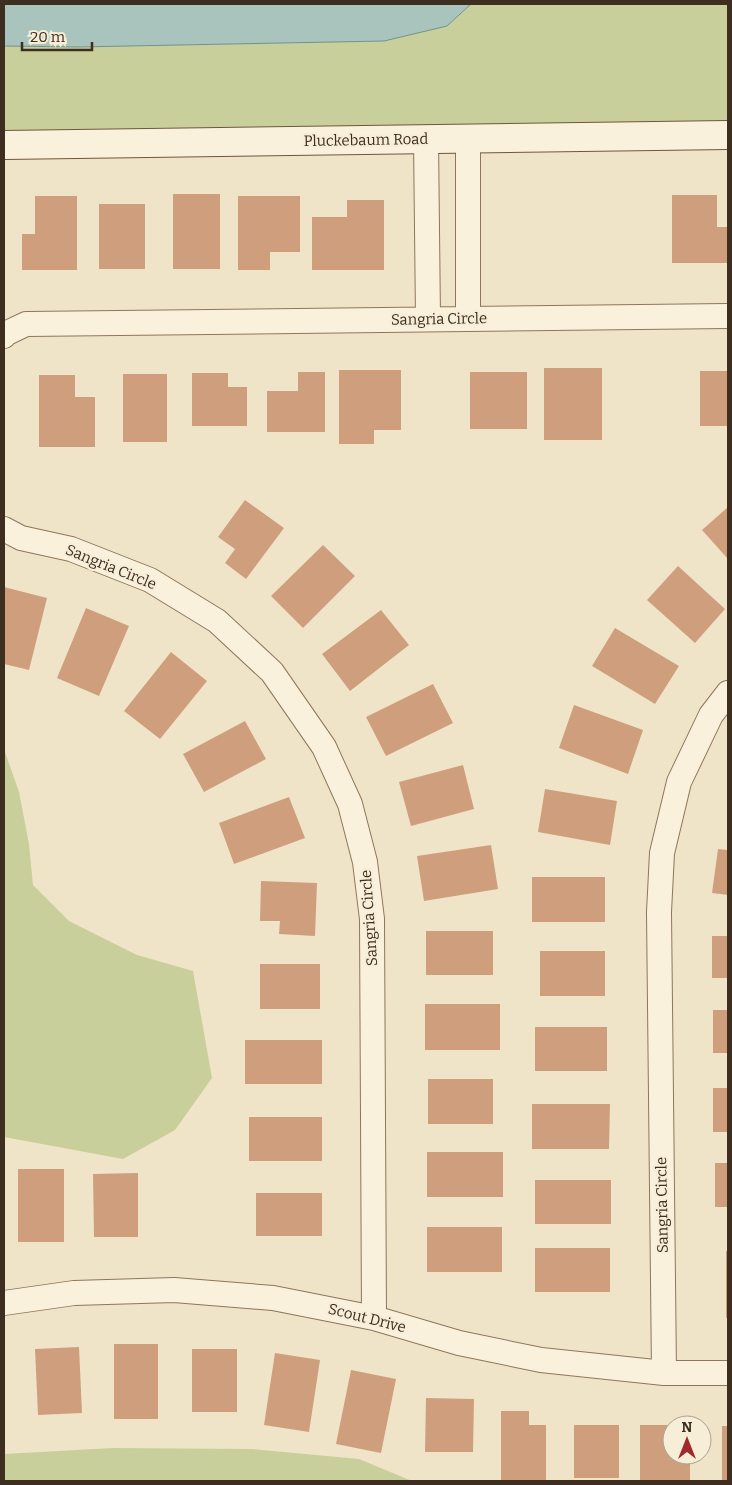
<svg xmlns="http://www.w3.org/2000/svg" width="732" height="1485" font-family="Bitter,serif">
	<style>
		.green { fill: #c9cf9b }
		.water { fill: #a9c4bc; stroke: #6f938a }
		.building { fill: #cf9f7d }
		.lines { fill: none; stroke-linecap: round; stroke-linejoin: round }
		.street-casing { stroke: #8d765c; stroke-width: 26 }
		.secondary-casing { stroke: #6f573f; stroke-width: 30 }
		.street { stroke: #faf1dc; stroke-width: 24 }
		.secondary { stroke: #faf1dc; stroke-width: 28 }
		.labels { text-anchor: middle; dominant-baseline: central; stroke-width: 4.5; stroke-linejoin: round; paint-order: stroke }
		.street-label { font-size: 15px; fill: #3d2e20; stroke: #f7eed8 }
	</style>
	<rect width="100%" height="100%" fill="#f0e4c8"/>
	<!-- green -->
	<path class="green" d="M471,4H728V122L4,131V46L77,47L384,41L447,26Z
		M4,749L19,792L29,844L33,885L69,921L137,955L193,971L212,1078L175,1130L123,1159L4,1137Z
		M113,1448L252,1449L359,1459L412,1481H4V1454Z"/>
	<!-- water -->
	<path class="water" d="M4,4H471L447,26L384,41L77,47L4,46Z"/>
	<!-- building -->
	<path class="building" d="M173,194H220V269H173Z
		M672,195H717V227H727V263H672Z
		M35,196H77V270H22V234H35Z
		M238,196H300V252H270V270H238Z
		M347,200H384V270H312V217H347Z
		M99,204H145V269H99Z
		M544,368H602V440H544Z
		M339,370H401V430H374V444H339Z
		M700,371H728V426H700Z
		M298,372H325V432H267V391H298Z
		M470,372H527V429H470Z
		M192,373H228V387H247V426H192Z
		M123,374H167V442H123Z
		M39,375H75V397H95V447H39Z
		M245,500L284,528L246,579L225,563L235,549L218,537Z
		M728,507V559L702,530Z
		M323,545L355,576L303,628L271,596Z
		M678,566L725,609L695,643L647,600Z
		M4,587L47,598L29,670L4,664Z
		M86,608L129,626L99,696L57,678Z
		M381,610L409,645L350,691L322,654Z
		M615,628L679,666L655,704L592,666Z
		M171,652L207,681L160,739L124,711Z
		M433,684L453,723L386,756L366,717Z
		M574,705L643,730L628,774L559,748Z
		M245,721L266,759L204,792L183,754Z
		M463,765L474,809L411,826L399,782Z
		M545,789L617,801L610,845L538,832Z
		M289,797L305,838L234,864L219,823Z
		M491,845L498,889L424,901L417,856Z
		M718,849L728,850V895L712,893Z
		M532,877H605V922H532Z
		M261,881L317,883L315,936L279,934L280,921H260Z
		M426,931H493V975H426Z
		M712,936H728V978H712Z
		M540,951H605V996H540Z
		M260,964H320V1009H260Z
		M425,1004H500V1050H425Z
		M713,1010H728V1053H713Z
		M535,1027H607V1071H535Z
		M245,1040H322V1084H245Z
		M428,1079H493V1124H428Z
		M713,1088H728V1132H713Z
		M532,1104H610L609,1149H532Z
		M249,1117H322V1161H249Z
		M427,1152H503V1197H427Z
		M715,1163H728V1207H715Z
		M18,1169H64V1242H18Z
		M138,1173V1237H94L93,1174Z
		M535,1180H611V1224H535Z
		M256,1193H322V1236H256Z
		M427,1227H502V1272H427Z
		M535,1248H610V1292H535Z
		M726,1251H728V1318H726Z
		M114,1344H158V1419H114Z
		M79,1347L82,1413L38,1415L35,1349Z
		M192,1349H237V1412H192Z
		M275,1353L320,1360L309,1432L264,1425Z
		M351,1370L396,1379L381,1453L336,1444Z
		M426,1398L474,1399L473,1452H425Z
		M501,1411H529V1425H546V1481H501Z
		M574,1425H619V1478H574Z
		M640,1425H672V1455H690V1481H640Z
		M722,1426H728V1481H722Z"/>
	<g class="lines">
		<!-- street casing -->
		<g class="street-casing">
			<path id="street" d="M468,138V319
				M426,139L428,319
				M4,336L5,334L26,324L728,316
				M4,529L21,538L71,549L150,580L217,621L272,672L324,747L350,804L365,862L372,919L374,1318
				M4,1303L74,1293L174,1290L273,1298L374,1318L459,1343L541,1360L664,1373H728
				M664,1373L659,912L662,853L679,782L711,715L728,693"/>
		</g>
		<!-- secondary casing -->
		<g class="secondary-casing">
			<path id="secondary" d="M4,145L728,135"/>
		</g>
		<!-- street -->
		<use href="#street" class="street"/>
		<!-- secondary -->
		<use href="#secondary" class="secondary"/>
	</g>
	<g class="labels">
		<!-- street labels -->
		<g class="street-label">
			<text transform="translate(366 140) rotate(-1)">Pluckebaum Road</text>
			<text transform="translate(439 319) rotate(-1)">Sangria Circle</text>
			<text transform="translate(111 567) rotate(22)">Sangria Circle</text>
			<text transform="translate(369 918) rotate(-94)">Sangria Circle</text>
			<text transform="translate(662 1205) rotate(-91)">Sangria Circle</text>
			<text transform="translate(367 1318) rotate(14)">Scout Drive</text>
		</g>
	</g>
	<!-- border -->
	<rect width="732" height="1485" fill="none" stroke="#3d2e20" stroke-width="10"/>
	<!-- north arrow -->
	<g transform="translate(687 1440)"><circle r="24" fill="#f7eed8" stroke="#ada18e"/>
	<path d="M0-4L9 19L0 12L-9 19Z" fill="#9e2a2b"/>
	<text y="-8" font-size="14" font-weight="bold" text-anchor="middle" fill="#3d2e20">N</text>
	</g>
	<!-- scale -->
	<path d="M22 42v8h70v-8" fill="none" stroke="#3d2e20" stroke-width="2.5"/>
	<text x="30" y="42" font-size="15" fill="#3d2e20" stroke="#f7eed8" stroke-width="4" paint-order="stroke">20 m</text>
</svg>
